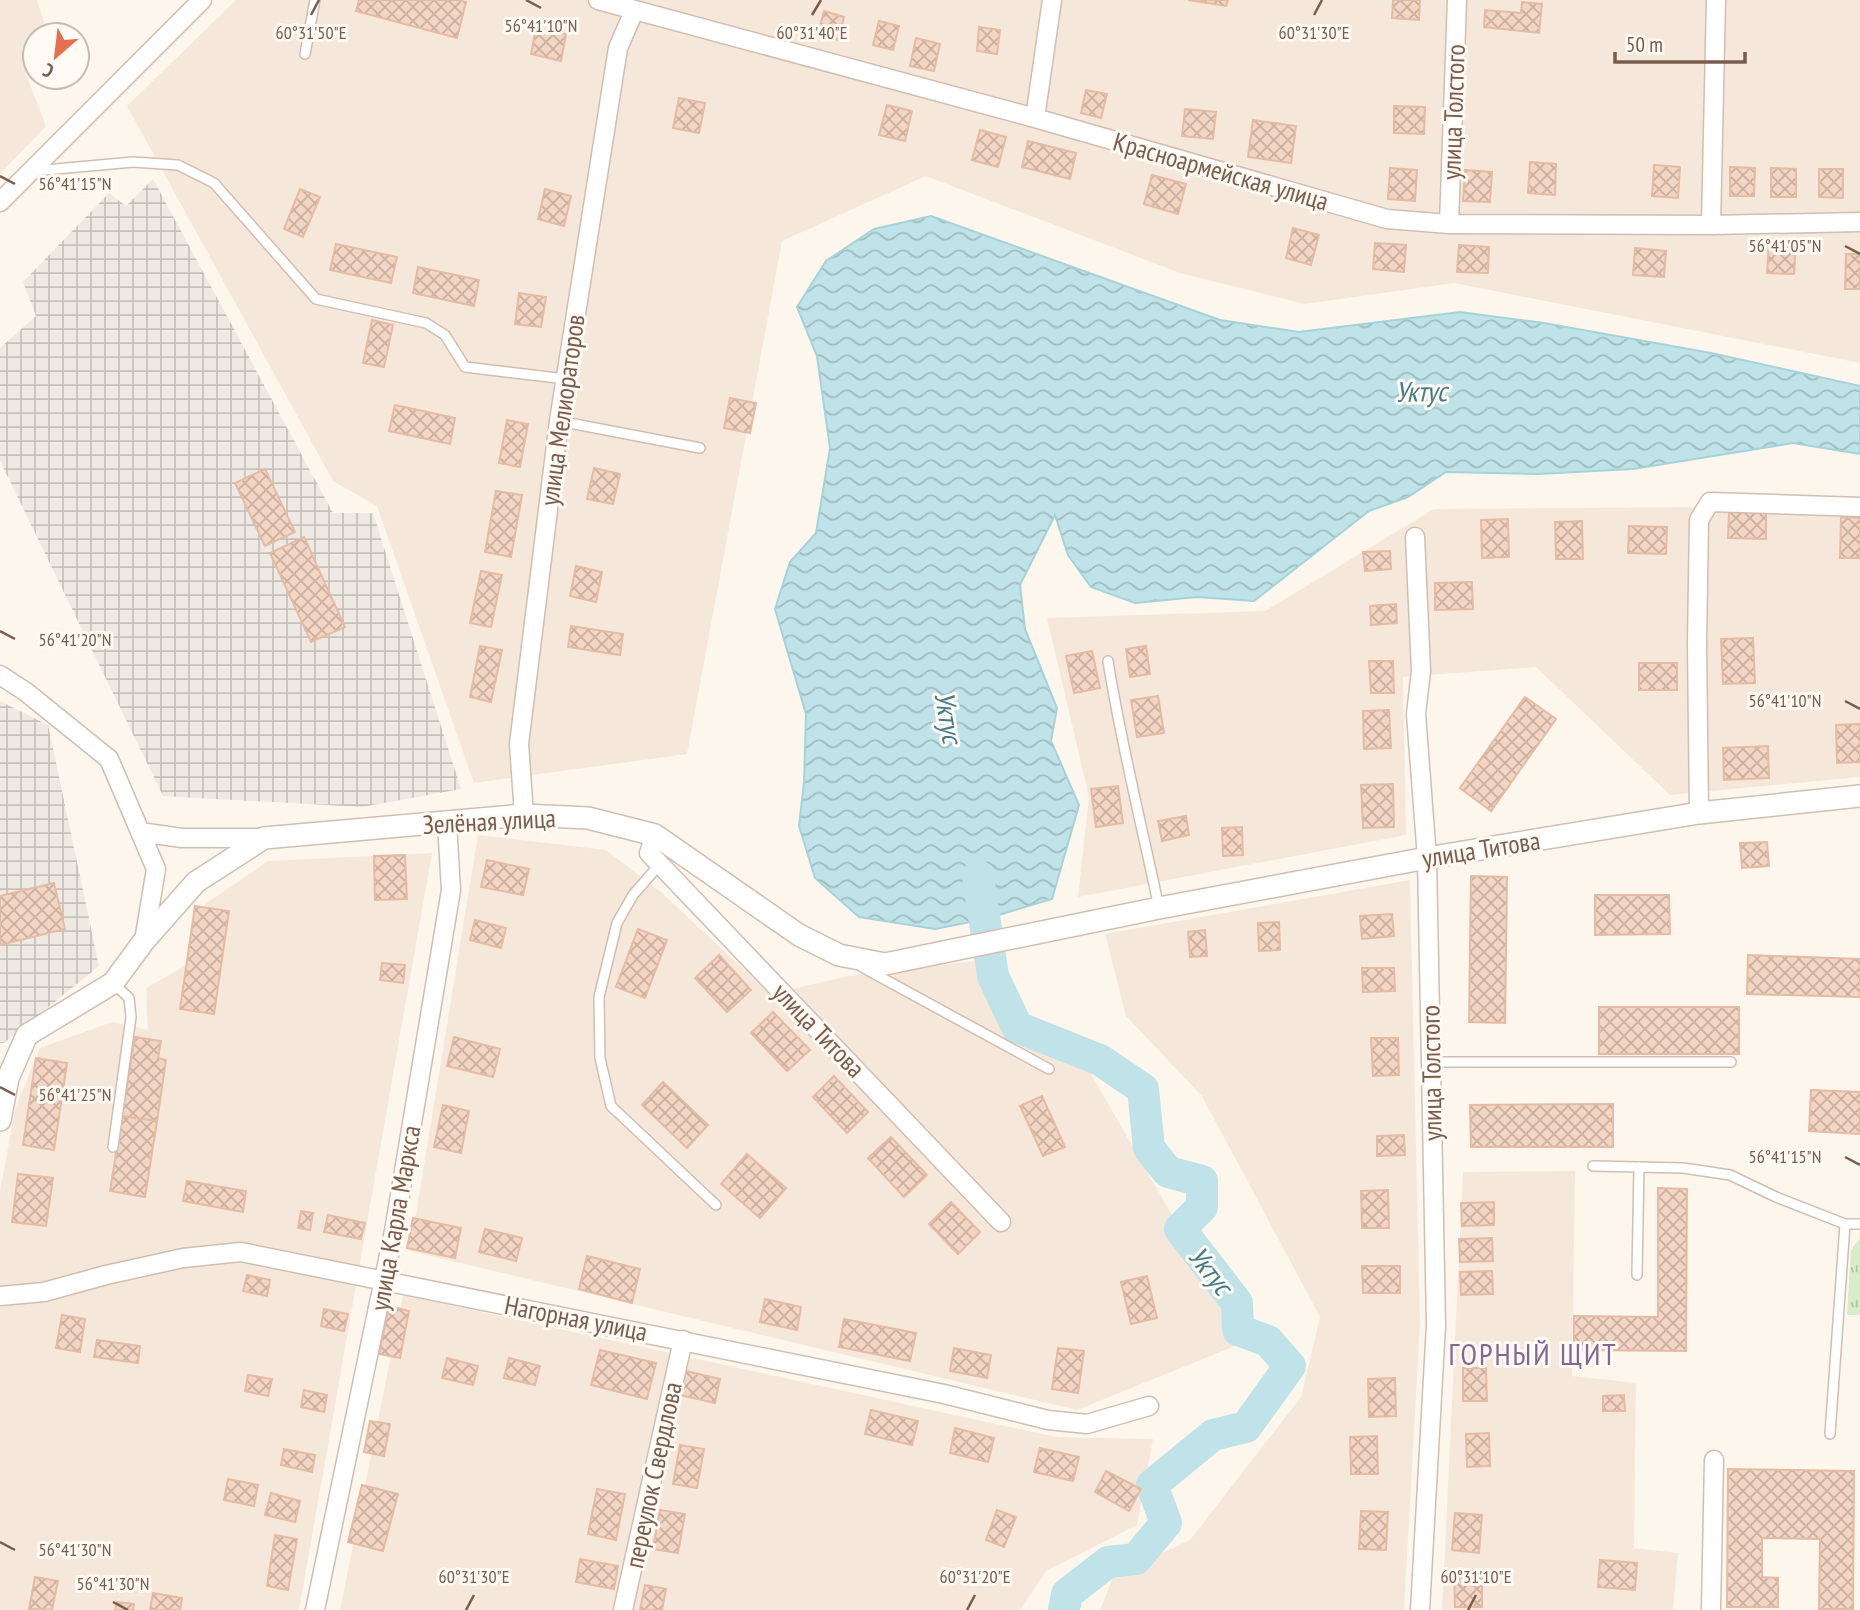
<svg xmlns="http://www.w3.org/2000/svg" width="1860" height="1610" font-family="'PT Sans Narrow',sans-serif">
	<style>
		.residential { fill: #f5e8da }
		.industrial { fill: url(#industrial-grid) }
		.grass { fill: url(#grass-tufts) }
		.water { fill: url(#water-waves); stroke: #a5d3da; stroke-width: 2 }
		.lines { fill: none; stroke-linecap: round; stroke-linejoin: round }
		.river { stroke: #bfe3e8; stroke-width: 32 }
		.building { fill: url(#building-cross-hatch); stroke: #e6bba3; stroke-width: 2 }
		.service-casing { stroke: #d1beb0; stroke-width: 12 }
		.minor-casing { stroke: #d1beb0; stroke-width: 21 }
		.tertiary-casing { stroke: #d1beb0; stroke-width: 24 }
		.service { stroke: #fff; stroke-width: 9 }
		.minor { stroke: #fff; stroke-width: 18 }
		.tertiary { stroke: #fff; stroke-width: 21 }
		.ticks { fill: none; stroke: #7a5c4d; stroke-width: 2.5 }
		.labels { text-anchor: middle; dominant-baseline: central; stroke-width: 6; stroke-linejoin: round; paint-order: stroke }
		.street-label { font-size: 26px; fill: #7a5c4d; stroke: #fffaf3 }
		.water-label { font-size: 28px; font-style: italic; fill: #437c86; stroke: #fffaf3 }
		.quarter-label { font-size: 30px; letter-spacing: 2px; fill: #846695; stroke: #fffaf3 }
		.ticks-label { font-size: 18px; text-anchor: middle; fill: #7a5c4d; stroke: #fffaf3; stroke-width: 6; stroke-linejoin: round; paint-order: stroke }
	</style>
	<defs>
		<pattern id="industrial-grid" width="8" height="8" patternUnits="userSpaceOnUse" patternTransform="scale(1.75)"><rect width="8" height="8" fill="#efe9e4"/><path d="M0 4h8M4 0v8" fill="none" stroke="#c7c0bb"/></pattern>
		<pattern id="grass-tufts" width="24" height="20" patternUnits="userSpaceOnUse" patternTransform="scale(1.75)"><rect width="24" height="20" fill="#d8ecc9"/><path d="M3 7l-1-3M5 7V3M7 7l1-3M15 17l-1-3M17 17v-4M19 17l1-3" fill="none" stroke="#b4c2a5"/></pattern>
		<pattern id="water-waves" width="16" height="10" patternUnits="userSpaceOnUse" patternTransform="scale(1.75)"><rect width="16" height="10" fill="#bfe3e8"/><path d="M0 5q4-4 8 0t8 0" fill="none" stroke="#a0bbbe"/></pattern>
		<pattern id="building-cross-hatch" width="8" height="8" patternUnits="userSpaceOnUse" patternTransform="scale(1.75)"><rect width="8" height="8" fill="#f3d5c3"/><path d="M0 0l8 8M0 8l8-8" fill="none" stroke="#cab0a1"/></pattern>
	</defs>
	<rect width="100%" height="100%" fill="#fdf6ec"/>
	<!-- residential -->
	<path class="residential" d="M0,0H37L48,35H35V67L25,72L46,126L0,174Z
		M236,0H1860V363L1454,283L1305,304L1180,273L926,176L782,241L687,754L474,783L377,506L333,481L127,106Z
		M1860,506V777L1670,795L1536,667L1403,677L1406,835L1078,897L1089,797L1047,618L1265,611L1434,509Z
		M478,835L606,850L662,893L770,994L849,976L985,960L1031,1032L1083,1060L1245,1342L1077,1410L410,1251Z
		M432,853L299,1610H0V1192L15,1109L40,1048L112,1022L148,1030L146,988L192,962L194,912L268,861Z
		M1410,880L1420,1324L1404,1610H1100L1114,1575L1190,1540L1301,1397L1320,1317L1202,1096L1126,1016L1105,934Z
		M1575,1171L1572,1376L1636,1383L1634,1548L1678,1553L1673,1610H1442L1463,1172Z
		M403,1295L1056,1437L1153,1439L1137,1525L1046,1571L1020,1610H340Z"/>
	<!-- industrial -->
	<path class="industrial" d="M153,179L333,513H373L461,789L362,807L163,796L0,461V348L36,316L23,282L109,193L126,206Z
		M0,701L48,725L99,966L4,1043H0Z"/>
	<!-- grass -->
	<path class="grass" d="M1860,1238V1315H1847L1851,1250Z"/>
	<!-- water -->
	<path class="water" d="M931,216L1220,320L1299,332L1460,312L1544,323L1711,353L1860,386V454L1793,443L1633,469L1538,474L1446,472L1408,497L1369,511L1254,601L1197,597L1135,603L1091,587L1068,555L1055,515L1020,585L1025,629L1057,708L1051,741L1079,805L1052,899L985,919L935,929L859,917L815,878L799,826L804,782L806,714L775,609L790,562L816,533L830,448L817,356L797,307L826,261L874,229Z"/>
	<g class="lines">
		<!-- river -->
		<path class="river" d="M978,876L993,976L1017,1027L1100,1060L1143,1089L1149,1148L1168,1172L1202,1181V1207L1180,1229L1237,1303L1238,1330L1268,1341L1290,1366L1246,1427L1213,1435L1152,1485L1166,1523L1136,1559L1108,1562L1067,1594L1064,1610"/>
	</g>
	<!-- building -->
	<path class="building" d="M359,0H458L466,2L457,38L356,11Z
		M1188,0H1228L1226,6Z
		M1393,0H1420L1419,20L1392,18Z
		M1522,2L1542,4L1539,33L1484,27L1485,10L1521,13Z
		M824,11L844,17L838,40L818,34Z
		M879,21L899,26L893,50L873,45Z
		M979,27L1000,30L997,54L977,51Z
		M536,28L566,34L561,61L531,54Z
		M916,38L940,44L934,71L910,66Z
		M1086,90L1107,94L1101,118L1081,113Z
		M679,98L705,103L699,133L673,128Z
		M887,105L912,111L905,141L879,135Z
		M1394,106L1425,107L1424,134L1394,133Z
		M1185,109L1216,112L1213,139L1182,136Z
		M1253,120L1296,126L1291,163L1248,157Z
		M980,130L1006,137L998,167L972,160Z
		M1028,141L1076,153L1070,179L1022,167Z
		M1530,162L1556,164L1555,195L1528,193Z
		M1654,165L1680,167L1678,198L1652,196Z
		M1730,167L1755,168L1754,196H1730Z
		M1390,168L1417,170L1415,201L1388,199Z
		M1771,168L1796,169V197H1771Z
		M1819,169H1843V198L1819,197Z
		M1465,170L1492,172L1490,202L1463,201Z
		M1152,175L1186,184L1178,214L1144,204Z
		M300,189L320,197L303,237L284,229Z
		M545,189L571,196L564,226L538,219Z
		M1293,228L1319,235L1311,265L1286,258Z
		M1769,242L1796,244L1794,274L1767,273Z
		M1375,243L1406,245L1404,272L1373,269Z
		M336,244L397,257L391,283L330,270Z
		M1459,245L1489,247L1488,273L1457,272Z
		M1635,248L1666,251L1664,277L1633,275Z
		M1846,254H1860V289H1845Z
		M418,267L479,280L474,306L413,293Z
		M519,293L546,297L541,327L515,324Z
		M372,320L393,325L384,367L363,363Z
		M730,398L756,403L750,433L724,428Z
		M395,405L455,418L450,444L389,431Z
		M507,420L528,424L520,467L499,463Z
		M594,468L620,474L613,504L587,499Z
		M265,469L295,532L265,546L235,483Z
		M496,491L522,495L511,557L485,552Z
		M1729,511L1766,512V539L1728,538Z
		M1841,517L1860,518V558H1840Z
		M1508,519L1509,557L1482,558L1481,520Z
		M1582,521L1583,559H1556L1555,522Z
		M1629,526L1667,527L1666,554L1628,553Z
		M304,537L345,627L311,642L270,553Z
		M1390,551L1391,569L1365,571L1363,552Z
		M576,566L602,572L596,602L570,596Z
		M481,571L502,575L491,627L470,623Z
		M1472,582L1473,609L1435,610V583Z
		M1396,604L1397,623L1371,625L1370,606Z
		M571,626L623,634L620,655L568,647Z
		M1753,638L1755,683L1723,684L1721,639Z
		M480,646L502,650L491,702L470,697Z
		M1146,646L1150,674L1130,677L1126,649Z
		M1092,651L1100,688L1074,693L1066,656Z
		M1369,661H1393L1394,693H1371Z
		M1639,663H1677V690H1639Z
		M1158,696L1164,733L1137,737L1131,700Z
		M1525,697L1556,719L1491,811L1460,788Z
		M1389,710L1391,748L1364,749L1363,711Z
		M1860,724V762L1837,763L1836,725Z
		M1768,746L1769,778L1724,780L1723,748Z
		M1393,784L1394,827L1363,828L1361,785Z
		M1118,786L1123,823L1096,827L1091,789Z
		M1186,816L1189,835L1162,841L1158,821Z
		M1242,827L1243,855L1223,856L1222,828Z
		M1767,842L1769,866L1742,868L1740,843Z
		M405,855L407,899L375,900L374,856Z
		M487,860L529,869L523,895L481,887Z
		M1471,876L1507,877L1505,1023L1469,1022Z
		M54,883L65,929L0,945V896Z
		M1595,895H1669L1670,934L1595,935Z
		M195,906L229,911L214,1014L180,1009Z
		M1392,914L1394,936L1362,939L1360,916Z
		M475,920L506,928L501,948L470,940Z
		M1279,922L1280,950L1259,951L1258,923Z
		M638,929L667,940L645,998L616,987Z
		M1205,930L1207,956L1190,957L1188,932Z
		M719,955L751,990L727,1012L695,978Z
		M1748,955L1860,959V997L1747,994Z
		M382,963L405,965L403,983L380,980Z
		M1362,968H1394L1395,991L1363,992Z
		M1599,1007H1739V1054H1599Z
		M773,1012L810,1050L787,1071L751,1033Z
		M135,1037L161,1041L158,1058L166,1060L157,1121L122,1116Z
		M454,1037L500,1049L493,1077L447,1066Z
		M1371,1038H1398L1399,1075L1373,1076Z
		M36,1058L67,1063L54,1150L23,1145Z
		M834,1076L868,1112L847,1133L813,1097Z
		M663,1082L708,1125L687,1148L642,1105Z
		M1811,1090L1860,1092V1134L1809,1131Z
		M1042,1096L1065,1147L1043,1156L1020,1106Z
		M1613,1104V1147H1471L1470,1105Z
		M443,1105L469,1111L461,1153L434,1147Z
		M122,1116L157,1121L145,1197L110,1191Z
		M1404,1135L1405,1155L1377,1156V1136Z
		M891,1137L927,1175L904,1197L868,1158Z
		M747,1154L786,1188L760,1218L721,1184Z
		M18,1174L53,1178L46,1226L12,1222Z
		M187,1181L246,1191L243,1212L183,1201Z
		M1658,1188L1687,1189L1686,1351L1574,1350V1316L1658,1317Z
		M1388,1190L1389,1228H1362L1361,1191Z
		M951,1202L980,1232L958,1254L929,1224Z
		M1494,1202V1225L1462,1226L1461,1203Z
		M301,1211L313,1213L310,1230L298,1228Z
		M328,1215L365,1223L361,1239L324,1232Z
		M413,1218L461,1228L455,1258L407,1248Z
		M485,1229L522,1238L516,1261L479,1252Z
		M1492,1238L1493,1261L1460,1262L1459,1239Z
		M587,1256L640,1269L632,1303L579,1289Z
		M1362,1266H1400V1293H1363Z
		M1492,1271L1493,1294L1461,1295L1460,1272Z
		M247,1275L270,1280L267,1296L243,1291Z
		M1147,1276L1157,1318L1131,1324L1121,1282Z
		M765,1299L801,1307L797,1330L760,1322Z
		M389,1306L409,1311L400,1358L379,1354Z
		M324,1309L348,1314L344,1331L321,1326Z
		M62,1315L85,1319L80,1352L56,1348Z
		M844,1319L916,1333L910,1361L839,1347Z
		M97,1340L140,1346L138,1363L94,1357Z
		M954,1348L991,1355L987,1378L950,1371Z
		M1058,1348L1084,1351L1078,1393L1052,1389Z
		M600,1350L656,1363L647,1399L591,1385Z
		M447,1358L478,1366L473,1385L442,1378Z
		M509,1358L540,1366L535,1385L504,1378Z
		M1463,1368H1486L1487,1401H1463Z
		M682,1370L720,1379L715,1403L676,1394Z
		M248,1375L272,1379L268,1396L245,1391Z
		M1395,1378L1396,1416L1369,1417L1368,1379Z
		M304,1390L327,1395L324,1412L301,1407Z
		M1624,1395L1625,1411H1603V1396Z
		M871,1410L918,1421L912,1445L865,1434Z
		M370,1421L390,1424L384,1456L364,1452Z
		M955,1428L994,1438L988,1462L950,1453Z
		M1489,1433L1490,1466L1467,1467L1466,1434Z
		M1377,1436L1378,1474H1351L1350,1437Z
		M680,1445L704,1449L697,1488L673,1484Z
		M1040,1448L1079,1457L1073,1481L1034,1472Z
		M284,1449L315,1455L312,1472L281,1465Z
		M1728,1469L1854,1471L1853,1609H1819L1820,1539L1762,1538V1577L1778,1578V1607H1727Z
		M1106,1471L1141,1489L1129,1511L1095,1492Z
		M228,1479L258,1485L254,1506L224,1500Z
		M362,1485L398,1494L383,1551L348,1542Z
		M597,1489L625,1494L616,1540L588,1534Z
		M271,1493L300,1501L295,1522L265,1515Z
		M660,1510L685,1514L678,1553L653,1549Z
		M997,1510L1016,1517L1004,1547L986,1540Z
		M1361,1511L1388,1512L1386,1550L1359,1549Z
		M1455,1513L1482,1515L1479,1553L1452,1550Z
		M275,1535L297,1539L288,1590L267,1586Z
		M580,1559L618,1566L614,1589L576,1582Z
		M1600,1560L1637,1563L1635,1590L1598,1587Z
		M1454,1570H1482V1607H1455Z
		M35,1577L58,1581L52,1610L29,1609Z
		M645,1585L666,1589L662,1610H640Z
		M153,1593L182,1598L180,1610H150Z
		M117,1602L134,1604L133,1610H115Z"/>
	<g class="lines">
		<!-- service casing -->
		<g class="service-casing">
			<path id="service" d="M305,54L315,0
				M34,171L133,162L178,165L214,183L316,299L426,323L445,335L465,367L566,379
				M559,421L700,448
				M1108,661C1121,744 1142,826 1159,908
				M660,864L633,895L617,923L599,997L600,1058L611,1106L716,1205
				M862,967L1049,1069
				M113,983L129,998L131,1017L113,1147
				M1431,1062H1731
				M1593,1166L1683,1168L1730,1175L1776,1197L1845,1224H1860
				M1637,1275L1639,1167
				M1830,1434L1845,1224"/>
		</g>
		<!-- minor casing -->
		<g class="minor-casing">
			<path id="minor" d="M598,0L1035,118L1387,219L1449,224L1711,225L1860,222
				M1035,118L1052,0
				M0,202L202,0
				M1449,224L1457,0
				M1711,225L1716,0
				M1415,537L1421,671L1416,714L1427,858L1436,1325L1420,1610
				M0,675L26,692L109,759L156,869L144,941
				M1699,813L1697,643L1699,520L1710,502L1860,507
				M524,815L519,744L559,421L618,48L634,11
				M140,832L182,838H264
				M655,835L649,853L1001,1222
				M0,1296L44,1292L106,1275L183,1258L241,1252L944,1394L1048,1420L1087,1424L1149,1406
				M315,1610L394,1231L451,890L447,823
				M623,1610L683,1340
				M1711,1610L1714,1460"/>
		</g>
		<!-- tertiary casing -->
		<g class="tertiary-casing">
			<path id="tertiary" d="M0,1120L8,1078L27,1035L113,983L144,941L196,882L264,838L524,815L588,818L655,835L799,935L839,955L885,964L1159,908L1427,858L1699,813L1860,796"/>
		</g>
		<!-- service -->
		<use href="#service" class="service"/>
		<!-- minor -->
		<use href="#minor" class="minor"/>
		<!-- tertiary -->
		<use href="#tertiary" class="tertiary"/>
	</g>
	<!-- ticks -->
	<path class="ticks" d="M526,0L541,8M311,15L319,0M812,15L821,0M1314,15L1322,0M0,176L15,184M1845,246L1860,254M0,631L15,639M1845,701L1860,709M0,1087L15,1095M1845,1157L1860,1165M0,1542L15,1550M113,1602L128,1610M466,1610L474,1595M967,1610L975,1595M1468,1610L1476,1595"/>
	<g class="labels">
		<!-- street labels -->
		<g class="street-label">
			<text transform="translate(1453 112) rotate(-88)">улица Толстого</text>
			<text transform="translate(1221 171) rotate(16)">Красноармейская улица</text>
			<text transform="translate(562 410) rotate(-82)">улица Мелиораторов</text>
			<text transform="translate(489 821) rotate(-3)">Зелёная улица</text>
			<text transform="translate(1481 849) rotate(-9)">улица Титова</text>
			<text transform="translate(819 1030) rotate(46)">улица Титова</text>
			<text transform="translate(1431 1073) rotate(-91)">улица Толстого</text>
			<text transform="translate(395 1218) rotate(-80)">улица Карла Маркса</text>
			<text transform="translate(576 1318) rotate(11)">Нагорная улица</text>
			<text transform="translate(653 1475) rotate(-78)">переулок Свердлова</text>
		</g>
		<!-- water labels -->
		<g class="water-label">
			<text transform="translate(1421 391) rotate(-1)">Уктус</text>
			<text transform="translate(949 717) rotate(80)">Уктус</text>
			<text transform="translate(1211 1270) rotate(52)">Уктус</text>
		</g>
		<!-- quarter labels -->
		<g class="quarter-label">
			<text x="1533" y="1353">ГОРНЫЙ ЩИТ</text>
		</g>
	</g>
	<g class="ticks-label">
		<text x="541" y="32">56°41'10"N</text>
		<text x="311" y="39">60°31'50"E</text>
		<text x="812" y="39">60°31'40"E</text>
		<text x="1314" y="39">60°31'30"E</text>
		<text x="75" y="190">56°41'15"N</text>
		<text x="1785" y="252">56°41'05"N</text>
		<text x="75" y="646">56°41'20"N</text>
		<text x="1785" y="707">56°41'10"N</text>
		<text x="75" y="1101">56°41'25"N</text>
		<text x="1785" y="1163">56°41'15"N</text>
		<text x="75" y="1556">56°41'30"N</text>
		<text x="474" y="1583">60°31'30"E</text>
		<text x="975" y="1583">60°31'20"E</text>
		<text x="1476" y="1583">60°31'10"E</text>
		<text x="113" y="1590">56°41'30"N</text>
	</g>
	<!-- north arrow -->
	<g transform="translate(56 56) rotate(208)"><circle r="33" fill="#fffaf3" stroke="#cabbb1" stroke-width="2"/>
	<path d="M0-5L12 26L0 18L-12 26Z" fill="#e76f51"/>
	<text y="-10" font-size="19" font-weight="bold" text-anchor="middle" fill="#7a5c4d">С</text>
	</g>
	<!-- scale -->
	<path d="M1615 52v10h130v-10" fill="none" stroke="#7a5c4d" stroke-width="3.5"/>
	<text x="1626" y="52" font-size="21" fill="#7a5c4d" stroke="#fffaf3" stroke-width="5" paint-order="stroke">50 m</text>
</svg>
